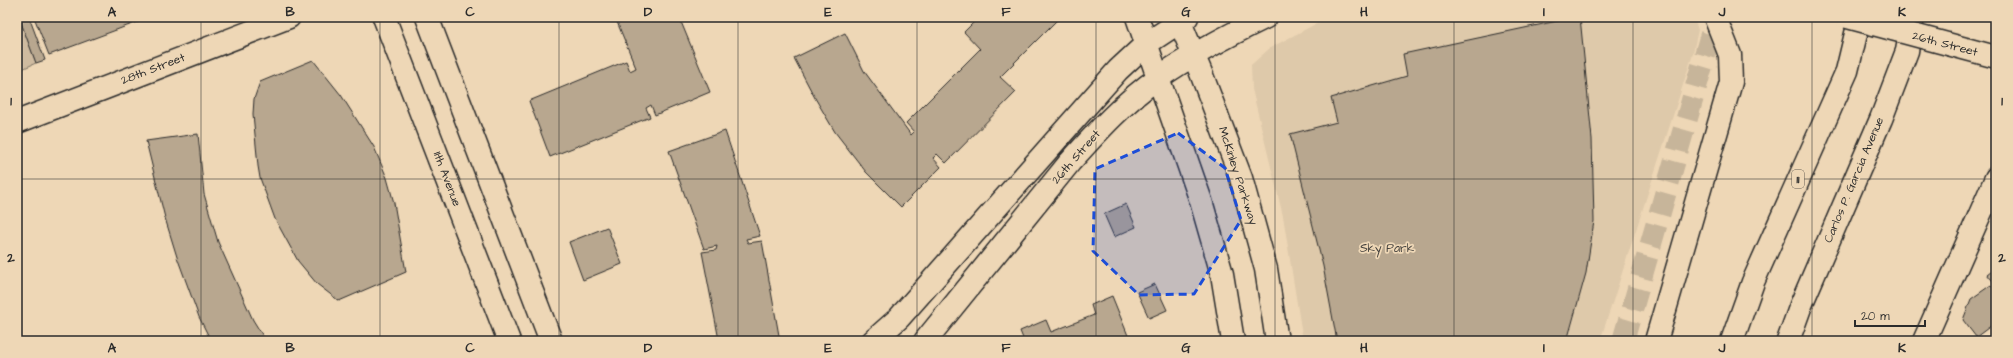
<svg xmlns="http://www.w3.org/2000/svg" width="2013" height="358" font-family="'Architects Daughter',sans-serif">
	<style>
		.built { fill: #dec9aa }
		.green { fill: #cfbba0; stroke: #7d7366 }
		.building { fill: #b8a78f; stroke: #2b2b2b }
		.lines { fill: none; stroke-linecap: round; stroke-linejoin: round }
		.major-tunnel { stroke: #c7b59a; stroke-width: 22; stroke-dasharray: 22 11; stroke-linecap: butt }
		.minor-casing { stroke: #2b2b2b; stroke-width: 25 }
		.major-casing { stroke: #2b2b2b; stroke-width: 25 }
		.minor { stroke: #eed7b6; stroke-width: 22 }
		.major { stroke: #eed7b6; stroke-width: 22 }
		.major-bridge-casing { stroke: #2b2b2b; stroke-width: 25; stroke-linecap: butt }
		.major-bridge { stroke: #eed7b6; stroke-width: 22 }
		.marked { fill: #1d4ed8; fill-opacity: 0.2; stroke: #1d4ed8; stroke-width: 3; stroke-dasharray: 8 5; stroke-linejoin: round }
		.grid { fill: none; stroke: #2b2b2b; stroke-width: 1; stroke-opacity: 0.55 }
		.labels { text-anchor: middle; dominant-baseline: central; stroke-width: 3.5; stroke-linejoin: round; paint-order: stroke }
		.shield { fill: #eed7b6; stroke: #665f55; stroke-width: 1 }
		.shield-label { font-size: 11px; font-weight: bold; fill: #2b2b2b }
		.street-label { font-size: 12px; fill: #2b2b2b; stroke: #eed7b6 }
		.park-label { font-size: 12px; fill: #44413d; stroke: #eed7b6 }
		.neatline { fill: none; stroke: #2b2b2b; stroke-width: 1.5 }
		.grid-label { font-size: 13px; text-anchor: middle; font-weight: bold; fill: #2b2b2b }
	</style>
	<rect width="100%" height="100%" fill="#eed7b6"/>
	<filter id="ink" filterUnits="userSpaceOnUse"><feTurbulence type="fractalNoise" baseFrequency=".025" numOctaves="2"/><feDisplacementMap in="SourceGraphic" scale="8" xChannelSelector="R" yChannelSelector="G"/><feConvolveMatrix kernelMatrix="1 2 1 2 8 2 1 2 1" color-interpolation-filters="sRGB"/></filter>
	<g filter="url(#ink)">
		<!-- built -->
		<path class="built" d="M1333,17H1694L1698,30L1692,57L1600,341H1303L1283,216L1252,89L1251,65L1270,48L1325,19Z"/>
		<!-- green -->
		<path class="green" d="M17,17H19L36,63L22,69L17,56Z"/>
		<!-- building -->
		<path class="building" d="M19,17H29L45,60L36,63Z
			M34,17H151L49,55Z
			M615,17H679L710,92L655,115L651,105L646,108L650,117L550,157L529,101L626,61L630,71L636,68Z
			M979,17H1060L1000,77L1016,92L946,163L937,154L933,158L941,167L901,207L866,172L835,132L815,98L794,58L845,33L864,71L911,135L914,132L906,123L980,49L964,32Z
			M1576,17H1580L1592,139L1594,221L1586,273L1567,341H1337L1323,266L1290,134L1337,122L1331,98L1407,76L1403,54Z
			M17,56L22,69L17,71Z
			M313,60L341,95L374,147L387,178L394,203L406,272L339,301L317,284L298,261L275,219L260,178L258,166L253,114L254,99L260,82Z
			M725,131L760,236L746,239L748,243L762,241L780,341H717L719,340L702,252L716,250L717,246L704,249L669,151Z
			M198,134L204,194L218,242L253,320L266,341H211L199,317L177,257L165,218L146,141Z
			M1126,204L1136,227L1114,237L1104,214Z
			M607,227L622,264L583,280L569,242Z
			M1996,267V285L1987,274Z
			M1155,284L1167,310L1149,318L1137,292Z
			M1991,285L1996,292V322L1976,337L1963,320L1971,299Z
			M1112,296L1129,338L1123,341H1024L1020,331L1046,320L1051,332L1094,315L1091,305Z"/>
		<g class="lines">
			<!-- major-tunnel -->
			<path class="major-tunnel" d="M1623,341L1716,17"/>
			<!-- minor casing -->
			<g class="minor-casing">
				<path id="minor" d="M384,17L509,341
					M427,17L551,341
					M17,122L289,17"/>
			</g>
			<!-- major casing -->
			<g class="major-casing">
				<path id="major" d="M1137,17L1201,201L1222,274L1233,341
					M1178,17L1201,73L1241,178L1266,269L1277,341
					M873,341L899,318L1118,70L1146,44L1187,17
					M925,341L1070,162C1097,132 1125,101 1158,78C1192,54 1229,35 1266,17
					M1656,341L1731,82L1730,55L1715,17
					M1732,341L1753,282L1847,71L1860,17
					M1788,341L1801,305L1881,119L1907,51L1913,17
					M1924,341L1996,178"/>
			</g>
			<!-- minor -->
			<use href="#minor" class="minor"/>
			<!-- major -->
			<use href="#major" class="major"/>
			<!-- major-bridge casing -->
			<g class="major-bridge-casing">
				<path id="major-bridge" d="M1847,17L1996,57"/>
			</g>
			<!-- major-bridge -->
			<use href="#major-bridge" class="major-bridge"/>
		</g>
	</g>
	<!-- marked area -->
	<path class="marked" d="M1178,133L1225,168L1241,220L1194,294L1139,295L1093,251L1095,169Z"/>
	<!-- grid -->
	<path class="grid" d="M201,17V341M380,17V341M559,17V341M738,17V341M917,17V341M1096,17V341M1275,17V341M1454,17V341M1633,17V341M1812,17V341M17,179H1996"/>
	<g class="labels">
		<!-- shield labels -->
		<rect class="shield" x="1792" y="170" width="12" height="18" rx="3"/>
		<g class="shield-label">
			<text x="1798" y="179">11</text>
		</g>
		<!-- street labels -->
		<g class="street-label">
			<text transform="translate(1945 44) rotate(15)">26th Street</text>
			<text transform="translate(153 69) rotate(-21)">28th Street</text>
			<text transform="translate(1076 157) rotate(-49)">26th Street</text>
			<text transform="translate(1238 176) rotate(72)">McKinley Parkway</text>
			<text transform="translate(447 179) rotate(69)">11th Avenue</text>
			<text transform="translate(1854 180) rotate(-67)">Carlos P. Garcia Avenue</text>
		</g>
		<!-- park labels -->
		<g class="park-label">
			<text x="1387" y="248">Sky Park</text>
		</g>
	</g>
	<!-- margin -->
	<rect width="2013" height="358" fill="none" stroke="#eed7b6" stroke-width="44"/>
	<!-- scale -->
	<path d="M1855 320v6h70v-6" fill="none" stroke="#2b2b2b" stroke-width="2"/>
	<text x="1861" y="320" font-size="12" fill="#2b2b2b" stroke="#eed7b6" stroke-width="3" paint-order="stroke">20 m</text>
	<rect x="22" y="22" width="1969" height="314" class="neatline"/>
	<g class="grid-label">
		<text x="112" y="16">A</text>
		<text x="290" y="16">B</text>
		<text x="470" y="16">C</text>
		<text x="648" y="16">D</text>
		<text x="828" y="16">E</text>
		<text x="1006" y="16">F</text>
		<text x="1186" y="16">G</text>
		<text x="1364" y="16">H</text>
		<text x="1544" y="16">I</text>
		<text x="1722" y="16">J</text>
		<text x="1902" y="16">K</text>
		<text x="11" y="105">1</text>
		<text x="2002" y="105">1</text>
		<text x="11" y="262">2</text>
		<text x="2002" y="262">2</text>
		<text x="112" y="352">A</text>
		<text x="290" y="352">B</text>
		<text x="470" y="352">C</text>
		<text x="648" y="352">D</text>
		<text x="828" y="352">E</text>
		<text x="1006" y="352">F</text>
		<text x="1186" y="352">G</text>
		<text x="1364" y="352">H</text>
		<text x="1544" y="352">I</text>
		<text x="1722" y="352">J</text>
		<text x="1902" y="352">K</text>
	</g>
</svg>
